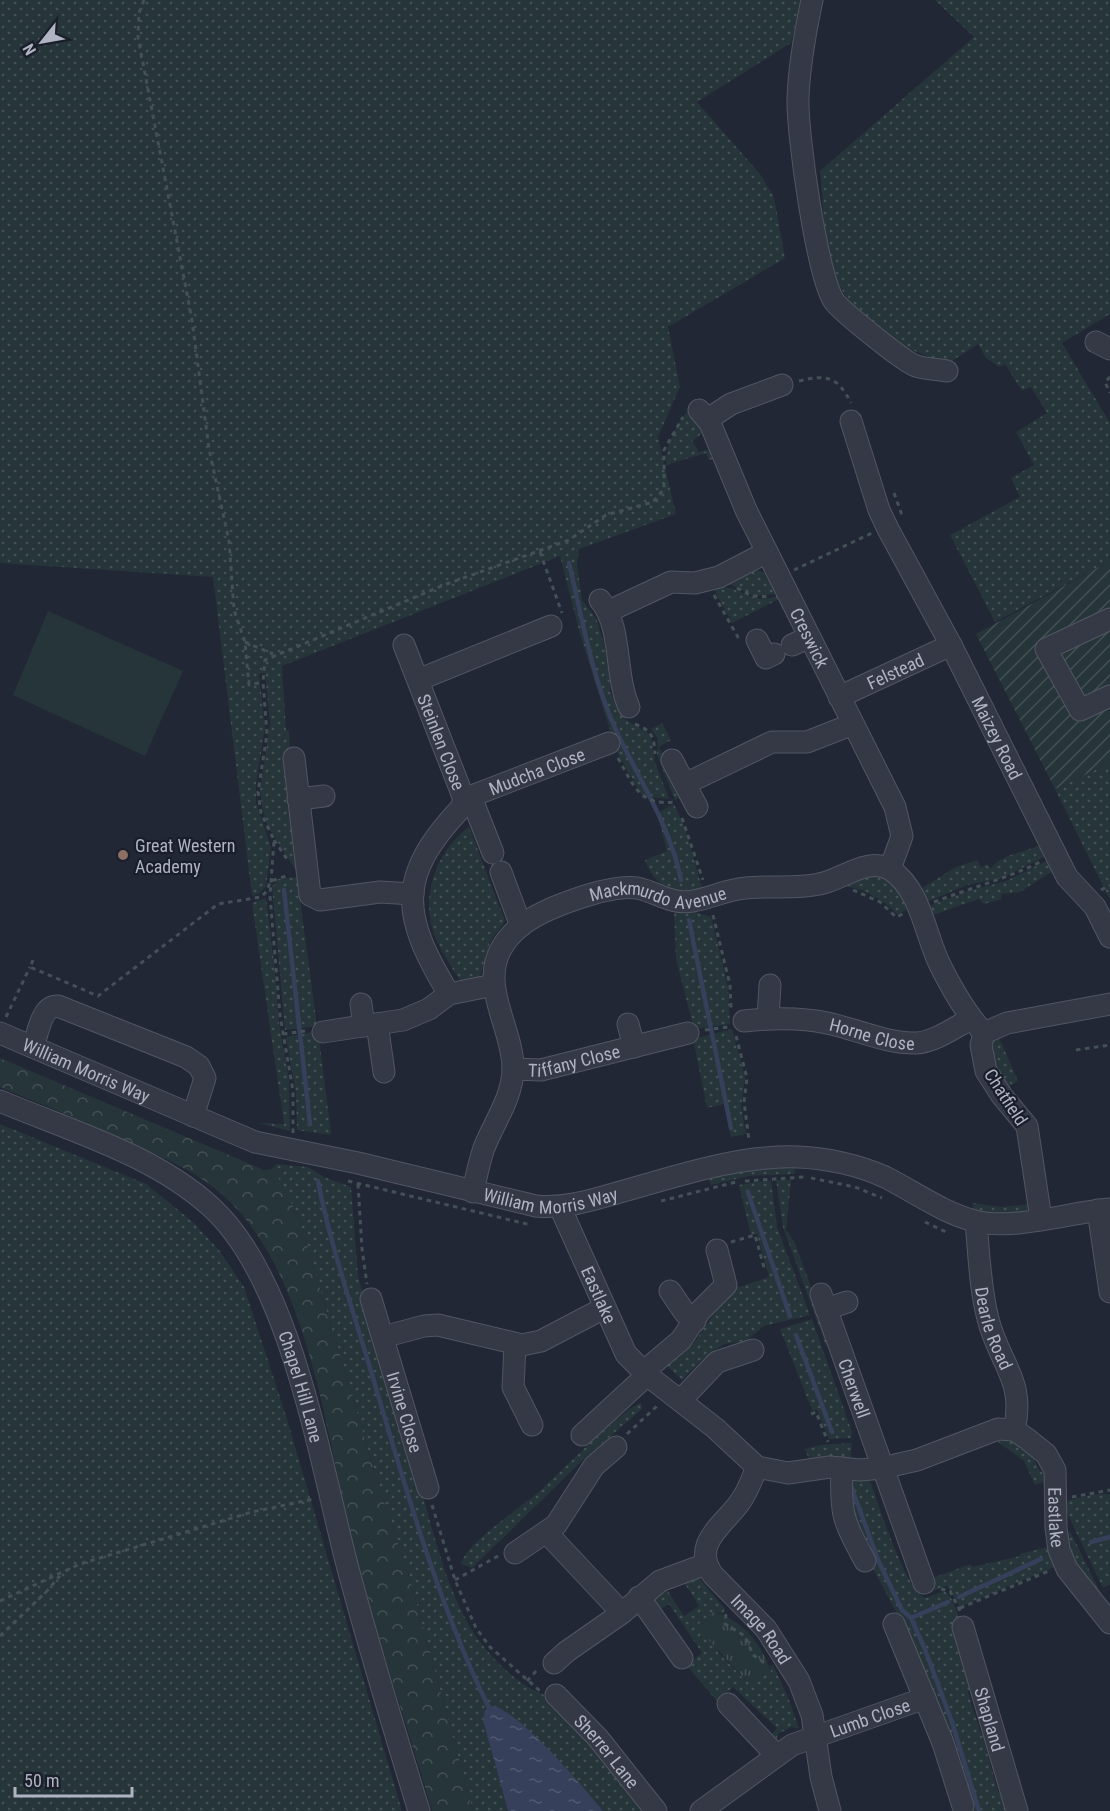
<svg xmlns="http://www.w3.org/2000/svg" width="1110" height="1811" font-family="'Roboto Condensed',sans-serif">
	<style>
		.grass { fill: url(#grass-dots) }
		.forest { fill: url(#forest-crowns) }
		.park { fill: url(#park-tufts) }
		.garden { fill: url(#garden-furrows) }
		.pitch { fill: #263539 }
		.water { fill: url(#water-ripples) }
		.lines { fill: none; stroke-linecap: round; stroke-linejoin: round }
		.stream { stroke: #36405b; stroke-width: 4.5 }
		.minor-casing { stroke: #525663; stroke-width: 23 }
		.path { stroke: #435056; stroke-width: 3; stroke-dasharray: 4.5 4.5; stroke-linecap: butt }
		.minor { stroke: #353946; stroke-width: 21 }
		.education-dot { fill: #8d6e63; stroke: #1a1e2a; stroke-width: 2 }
		.labels { text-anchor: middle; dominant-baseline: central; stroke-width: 4.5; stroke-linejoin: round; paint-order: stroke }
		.street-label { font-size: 18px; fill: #afb3c2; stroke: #1a1e2a }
		.poi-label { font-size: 18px; fill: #afb3c2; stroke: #1a1e2a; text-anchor: start }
	</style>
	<defs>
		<pattern id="grass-dots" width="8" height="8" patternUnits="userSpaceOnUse" patternTransform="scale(1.5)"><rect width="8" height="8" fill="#263539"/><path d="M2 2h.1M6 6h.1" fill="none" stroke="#435054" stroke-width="1.8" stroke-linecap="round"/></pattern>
		<pattern id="forest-crowns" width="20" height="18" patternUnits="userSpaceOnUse" patternTransform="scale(1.5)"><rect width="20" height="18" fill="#263539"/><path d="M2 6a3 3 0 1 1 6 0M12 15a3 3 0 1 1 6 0" fill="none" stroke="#435054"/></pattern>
		<pattern id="park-tufts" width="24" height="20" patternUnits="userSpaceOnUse" patternTransform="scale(1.5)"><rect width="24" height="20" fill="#263539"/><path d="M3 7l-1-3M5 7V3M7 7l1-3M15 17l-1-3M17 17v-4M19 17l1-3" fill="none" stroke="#435054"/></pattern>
		<pattern id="garden-furrows" width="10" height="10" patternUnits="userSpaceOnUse" patternTransform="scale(1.5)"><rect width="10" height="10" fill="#263539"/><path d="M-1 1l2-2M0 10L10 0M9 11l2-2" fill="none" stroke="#435054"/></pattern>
		<pattern id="water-ripples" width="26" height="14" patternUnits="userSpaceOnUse" patternTransform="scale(1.5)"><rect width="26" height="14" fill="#36405b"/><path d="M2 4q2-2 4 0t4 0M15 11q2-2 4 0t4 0" fill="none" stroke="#515971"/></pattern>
	</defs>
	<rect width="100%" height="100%" fill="#212735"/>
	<!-- grass -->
	<path class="grass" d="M0,0H801L791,43L697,102L760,174L774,197L785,258L668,327L680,387L658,437L676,514L579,549L577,565L582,600L596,618L609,661L610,692L626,720L651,735L655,762L669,799L649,797L641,794L617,752L580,634L560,556L282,666L286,730L289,731L298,874L267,825L262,806L260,790L270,724L265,673L259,674L265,728L256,784V803L271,847L266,886L260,893L252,896L213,577L0,563Z
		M935,0H1110V314L1062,343L1110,423V561L995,622L950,535L1020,497L1011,478L1034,465L1016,432L1047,413L1031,387L1022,391L1005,364L999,367L986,358L978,344L949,363C903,350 863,329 839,285C822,253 824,206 820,171L974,37Z
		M703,399L713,408L700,435L692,441L699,452L710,449L720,457L709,460L706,453L666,465C665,442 682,410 703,399Z
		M756,569L764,573L776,594L754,596L727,583Z
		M724,587C745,590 755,605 777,596L779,599L732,623L714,589Z
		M662,723L671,740L659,747L683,796L675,800L657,755L658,739L651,729Z
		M1110,763V900L1055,789Z
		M674,804L685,828L702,888C674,895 655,888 645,860L667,851L657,813Z
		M469,827L505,921L490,942L479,979L461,982C450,965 438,947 432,928C422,890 438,850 469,827Z
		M1042,844L1048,855L1002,878L967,885L927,902L922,888L956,867L977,860L981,868L986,864L991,868C1003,853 1025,853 1042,844Z
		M1050,859L1056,869L1020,892L1001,894L1002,899L984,904L979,899L933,915L929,906L968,891L1006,881Z
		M875,874L890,880L910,909L897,914C884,900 861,887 842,886Z
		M297,877L317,1026L285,1030L272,887L278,879Z
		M266,898L275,971L279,1023L289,1080L290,1131L259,1123L284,1124L252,903Z
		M674,912H695L711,917L728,987L730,1024L696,1029L693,1025L676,959Z
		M732,1029L745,1078L741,1106L746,1134L731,1137L724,1104L707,1108L693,1039Z
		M318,1031L331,1133L330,1135L297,1130L296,1094L286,1037Z
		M998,1035L1018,1081L1009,1086L993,1069L990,1046Z
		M0,1124L146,1184L193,1222L219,1250L244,1287L287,1419L402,1811H0Z
		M276,1164L308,1167L324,1177L351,1187L358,1276L369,1316C387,1378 405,1441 425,1504C437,1546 448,1589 470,1627C484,1651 517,1686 543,1694L550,1706L559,1714L565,1713L648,1811H603L547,1748L504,1710L493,1758L508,1811H473L410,1579L382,1496L299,1218L272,1169Z
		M794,1165L795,1174L749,1176L711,1185L709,1180L712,1176L727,1172Z
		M771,1180L777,1227L810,1315L764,1326L746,1341L724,1344L704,1358L682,1380L665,1364L694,1343L730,1290L769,1277L757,1234L751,1235L739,1185Z
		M776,1180H791L786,1230L795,1243L830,1339L826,1346L783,1227Z
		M972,1203L1002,1207L1031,1204C1024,1222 989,1214 974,1212Z
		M812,1319L852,1432L851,1438L829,1439L817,1410L813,1411L810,1405L780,1329Z
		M641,1403L642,1409L585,1458L472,1568L461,1564C464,1545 524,1505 541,1490C557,1475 626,1406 641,1403Z
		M1002,1435L1031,1454L1040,1471L1047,1475V1481L1035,1485L1024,1461L998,1442Z
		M852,1443L850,1462C836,1459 822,1453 810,1462L805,1449L820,1445Z
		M845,1478L870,1481C878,1502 906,1593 926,1598L943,1591C960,1594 969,1667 972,1685L968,1692L981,1733L988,1736L990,1745L987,1752L998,1792L1005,1796L1008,1805L1004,1811H968L898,1615L858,1541Z
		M882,1479L927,1580L971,1564L972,1567L1020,1556V1554L1047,1547L1054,1567L960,1607L947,1586L926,1593L901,1548L875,1480Z
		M1095,1494H1110V1584L1103,1588L1066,1511V1501Z
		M1070,1531L1101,1594L1099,1596L1080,1576L1063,1535Z
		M698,1577L725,1609L723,1614L714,1612L718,1652L746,1681L771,1671L770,1666L773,1665L788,1697L799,1729L791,1727L778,1734L775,1746L769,1737L777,1728L733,1687L717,1701L686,1665L702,1653L669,1604L658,1611L646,1598L664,1585L684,1616L699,1606L683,1581Z"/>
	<!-- forest -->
	<path class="forest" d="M0,1058L264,1170L272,1169L277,1175L299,1218L382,1496L410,1579L473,1811H432C405,1718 373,1626 350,1532C325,1427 307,1271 224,1196C200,1174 172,1162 142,1148C96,1126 48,1107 0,1087Z"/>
	<!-- park -->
	<path class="park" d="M714,1612C744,1621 761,1643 771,1672L746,1681L696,1626Z"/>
	<!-- garden -->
	<path class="garden" d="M1110,561V763L1055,789L976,634Z"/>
	<!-- pitch -->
	<path class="pitch" d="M48,611L183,671L145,756L13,695Z"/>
	<!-- water -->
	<path class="water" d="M492,1706C517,1708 585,1789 603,1811H508L483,1720L485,1710Z"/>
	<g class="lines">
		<!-- stream -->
		<path class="stream" d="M569,563C582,618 592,678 616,730C639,780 670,825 681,880
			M284,890L310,1124
			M689,920L731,1128
			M318,1181C331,1248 354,1313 373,1378C406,1490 438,1603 489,1708
			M748,1192L790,1316
			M796,1335L832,1432
			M851,1486L878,1560L902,1610L911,1618L924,1647L952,1722L979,1811
			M1091,1542L1110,1537
			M959,1597L1041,1559
			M911,1618L948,1602"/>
		<!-- minor casing -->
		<g class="minor-casing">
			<g id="minor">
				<path d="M812,0C805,33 799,66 798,99C797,133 817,276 834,301C841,311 904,362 916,366C925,369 937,369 947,371"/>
				<path d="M1096,342L1110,349"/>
				<path id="s1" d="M699,410L710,423L746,510L895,807L902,836L890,869"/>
				<path d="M708,419L731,404L782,385"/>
				<path id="s2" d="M851,421L879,510L888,529L951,645L1067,877L1095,907L1110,937"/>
				<path d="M600,600C623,628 614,674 629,707"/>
				<path d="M609,611L671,582L695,583L719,577L767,552"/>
				<path d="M1110,619L1046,649L1080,710L1110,696"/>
				<path d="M757,640L766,658L774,654"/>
				<path id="s3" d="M404,645L464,799L461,808C396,877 401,915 449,994"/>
				<path d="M792,645L809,637"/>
				<path d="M418,680L551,626"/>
				<path id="s4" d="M839,697L951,645"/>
				<path d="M294,758L310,895L320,900L380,892L413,894"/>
				<path d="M672,760L697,807"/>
				<path d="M685,784L772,742H807L853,724"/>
				<path d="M471,797L493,853"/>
				<path d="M298,799L324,796"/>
				<path id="s5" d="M464,799L609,743"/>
				<path d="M501,872L521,926"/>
				<path d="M361,1004L364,1026"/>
				<path d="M768,1018L770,985"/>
				<path id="s6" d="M744,1021C771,1018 800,1017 827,1023C856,1029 887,1044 916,1043C935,1042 955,1027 971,1019"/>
				<path d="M377,1024L384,1072"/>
				<path d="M628,1024L634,1047"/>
				<path d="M323,1032L403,1020L429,1009L449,994L494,985"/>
				<path id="s7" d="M0,1033L255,1142L358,1163L536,1206C565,1209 592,1200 620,1192C678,1176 737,1155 798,1157C826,1158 859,1165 885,1177C915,1192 943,1213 975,1221C1011,1231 1072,1212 1110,1209"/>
				<path d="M33,1047C38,1034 41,1005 58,1006L186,1057L199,1066L205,1078L193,1116"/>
				<path id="s8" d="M513,1069L541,1070L688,1033"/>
				<path id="s9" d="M0,1101C71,1131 152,1154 210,1206C293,1280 321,1470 350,1576C371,1654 395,1733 419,1811"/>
				<path id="s10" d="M473,1192C476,1178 479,1162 484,1148C494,1122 513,1097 513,1068C513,1029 480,987 501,949C506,940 513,932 522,925C544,908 609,884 637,888C657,892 671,905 693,901C711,898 728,889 746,888C772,885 801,890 827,882C846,876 871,857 891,870C921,890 925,935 940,965C952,989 966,1014 984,1033"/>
				<path id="s11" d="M560,1207L626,1354L647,1375L715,1428L757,1467L788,1473L830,1467L860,1470L882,1468L917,1460L998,1429L1014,1430L1026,1438L1046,1454L1055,1470L1056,1528L1059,1550L1067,1569L1110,1623"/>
				<path d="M1098,1210L1110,1292"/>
				<path d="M1041,1219L1027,1126L1002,1096L986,1071L981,1045L984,1033L1007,1023L1110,1004"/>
				<path id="s12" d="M976,1222C979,1254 980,1288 988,1319C999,1363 1026,1381 1014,1430"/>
				<path d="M670,1291L685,1313L695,1321"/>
				<path id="s13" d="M821,1294L924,1583"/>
				<path id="s14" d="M371,1299L428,1488"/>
				<path d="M826,1309L847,1302"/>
				<path d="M383,1337L424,1326L438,1325L522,1345L541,1341L604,1308"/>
				<path d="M515,1345L513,1387L532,1425"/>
				<path d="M643,1372L681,1340L700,1311L726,1285L717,1250"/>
				<path d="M681,1400L717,1362L753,1350"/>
				<path d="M582,1435L647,1375"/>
				<path id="s15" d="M757,1467C752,1479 748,1491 740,1502C725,1524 690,1544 713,1575L766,1629L799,1681L812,1715L821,1777L830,1811"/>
				<path d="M842,1468C840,1515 843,1520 865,1561"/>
				<path d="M547,1533L622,1613L660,1581L706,1564"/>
				<path d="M515,1553L556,1525L594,1466L616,1447"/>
				<path d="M639,1597L682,1658"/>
				<path d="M894,1624L943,1743L963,1806"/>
				<path id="s16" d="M963,1627L1017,1811"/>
				<path d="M554,1663L566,1652L622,1613"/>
				<path id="s17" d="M556,1695L598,1738L656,1811"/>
				<path d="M728,1704L776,1755"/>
				<path id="s18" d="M701,1811L792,1745L925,1698"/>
			</g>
		</g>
		<!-- path -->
		<path class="path" d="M144,0L139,13L138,37L192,320L209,449L229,541L234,610L245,642L249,685L263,682
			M1110,377L1105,382L1110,393
			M799,381C827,374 838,377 851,403
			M894,493L902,515
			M540,552L562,613
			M794,570L872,533
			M737,588L752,596L770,597
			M714,595L739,639
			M245,642L273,654
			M635,724C652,731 654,736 655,754
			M618,758C634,786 639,806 676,802
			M682,818L703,880
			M274,840L287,859
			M853,890L880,902L896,917L903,914
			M1101,890L1110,885
			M934,902C970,888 1006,879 1040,862
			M713,915L730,985L731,1009
			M33,960L30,967L98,996L218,904L261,897L265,893L271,881L289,875
			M6,1017L30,967
			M705,1030L728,1027
			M283,1034L305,1031
			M736,1036L747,1078L744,1102L749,1140
			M1076,1050L1110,1045
			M293,1133V1091L280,1015L270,896L274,840L261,813L258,792L267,734L263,682L265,660L444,585L569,540L606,515L653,502L664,489V450L683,417
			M811,1178L855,1187L882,1198
			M348,1181L531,1225
			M745,1181L804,1177
			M358,1184L362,1249L367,1284
			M661,1201L736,1182
			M925,1222L946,1232
			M731,1242L755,1235L765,1271
			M811,1414L816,1412L828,1442
			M627,1434L657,1406
			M1072,1497L1110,1490
			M432,1505L455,1580L476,1628L490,1647L540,1691
			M455,1580L498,1556
			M941,1589L950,1591L960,1611
			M0,1601L80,1564L252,1512L314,1499
			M960,1608L1049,1571
			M726,1614L725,1624L745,1636L753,1655L766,1664
			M0,1636L47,1591L62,1573
			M527,1681L538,1669"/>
		<!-- minor -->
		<use href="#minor" class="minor"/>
	</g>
	<!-- markers -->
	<circle class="education-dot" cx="123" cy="855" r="6"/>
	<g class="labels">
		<!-- street labels -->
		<g class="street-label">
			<text stroke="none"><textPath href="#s1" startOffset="254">Creswick</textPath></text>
			<text stroke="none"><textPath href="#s4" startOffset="62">Felstead</textPath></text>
			<text stroke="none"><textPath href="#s2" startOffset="350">Maizey Road</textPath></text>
			<text stroke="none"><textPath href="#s3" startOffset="104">Steinlen Close</textPath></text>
			<text stroke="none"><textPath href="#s5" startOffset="78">Mudcha Close</textPath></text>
			<text stroke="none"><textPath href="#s10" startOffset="430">Mackmurdo Avenue</textPath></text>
			<text stroke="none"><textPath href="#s6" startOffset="130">Horne Close</textPath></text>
			<text stroke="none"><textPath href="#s8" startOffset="62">Tiffany Close</textPath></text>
			<text stroke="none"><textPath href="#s7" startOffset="94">William Morris Way</textPath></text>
			<text transform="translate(1006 1097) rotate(57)">Chatfield</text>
			<text stroke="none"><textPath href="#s7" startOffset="580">William Morris Way</textPath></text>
			<text stroke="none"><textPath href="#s11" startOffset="96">Eastlake</textPath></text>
			<text stroke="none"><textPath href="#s12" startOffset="108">Dearle Road</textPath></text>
			<text stroke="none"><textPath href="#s9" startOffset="441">Chapel Hill Lane</textPath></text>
			<text stroke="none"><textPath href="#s13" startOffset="100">Cherwell</textPath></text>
			<text stroke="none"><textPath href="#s14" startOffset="118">Irvine Close</textPath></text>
			<text stroke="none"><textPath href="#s11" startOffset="705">Eastlake</textPath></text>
			<text stroke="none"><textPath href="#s15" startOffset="198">Image Road</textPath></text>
			<text stroke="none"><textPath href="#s18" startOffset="195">Lumb Close</textPath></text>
			<text stroke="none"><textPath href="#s16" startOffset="96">Shapland</textPath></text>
			<text stroke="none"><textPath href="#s17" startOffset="76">Sherrer Lane</textPath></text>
		</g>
		<!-- poi labels -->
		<g class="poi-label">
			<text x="135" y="845">Great Western<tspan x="135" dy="21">Academy</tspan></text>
		</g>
	</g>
	<!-- north arrow -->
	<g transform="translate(42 42) rotate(239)" stroke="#1a1e2a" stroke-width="4.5" paint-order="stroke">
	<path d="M0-4.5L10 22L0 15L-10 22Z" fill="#afb3c2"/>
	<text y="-9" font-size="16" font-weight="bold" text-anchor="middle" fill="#afb3c2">N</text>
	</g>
	<!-- scale -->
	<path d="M15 1787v9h117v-9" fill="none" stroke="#afb3c2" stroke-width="3"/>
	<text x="24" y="1787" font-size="18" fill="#afb3c2" stroke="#1a1e2a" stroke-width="4.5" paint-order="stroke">50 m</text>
</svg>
